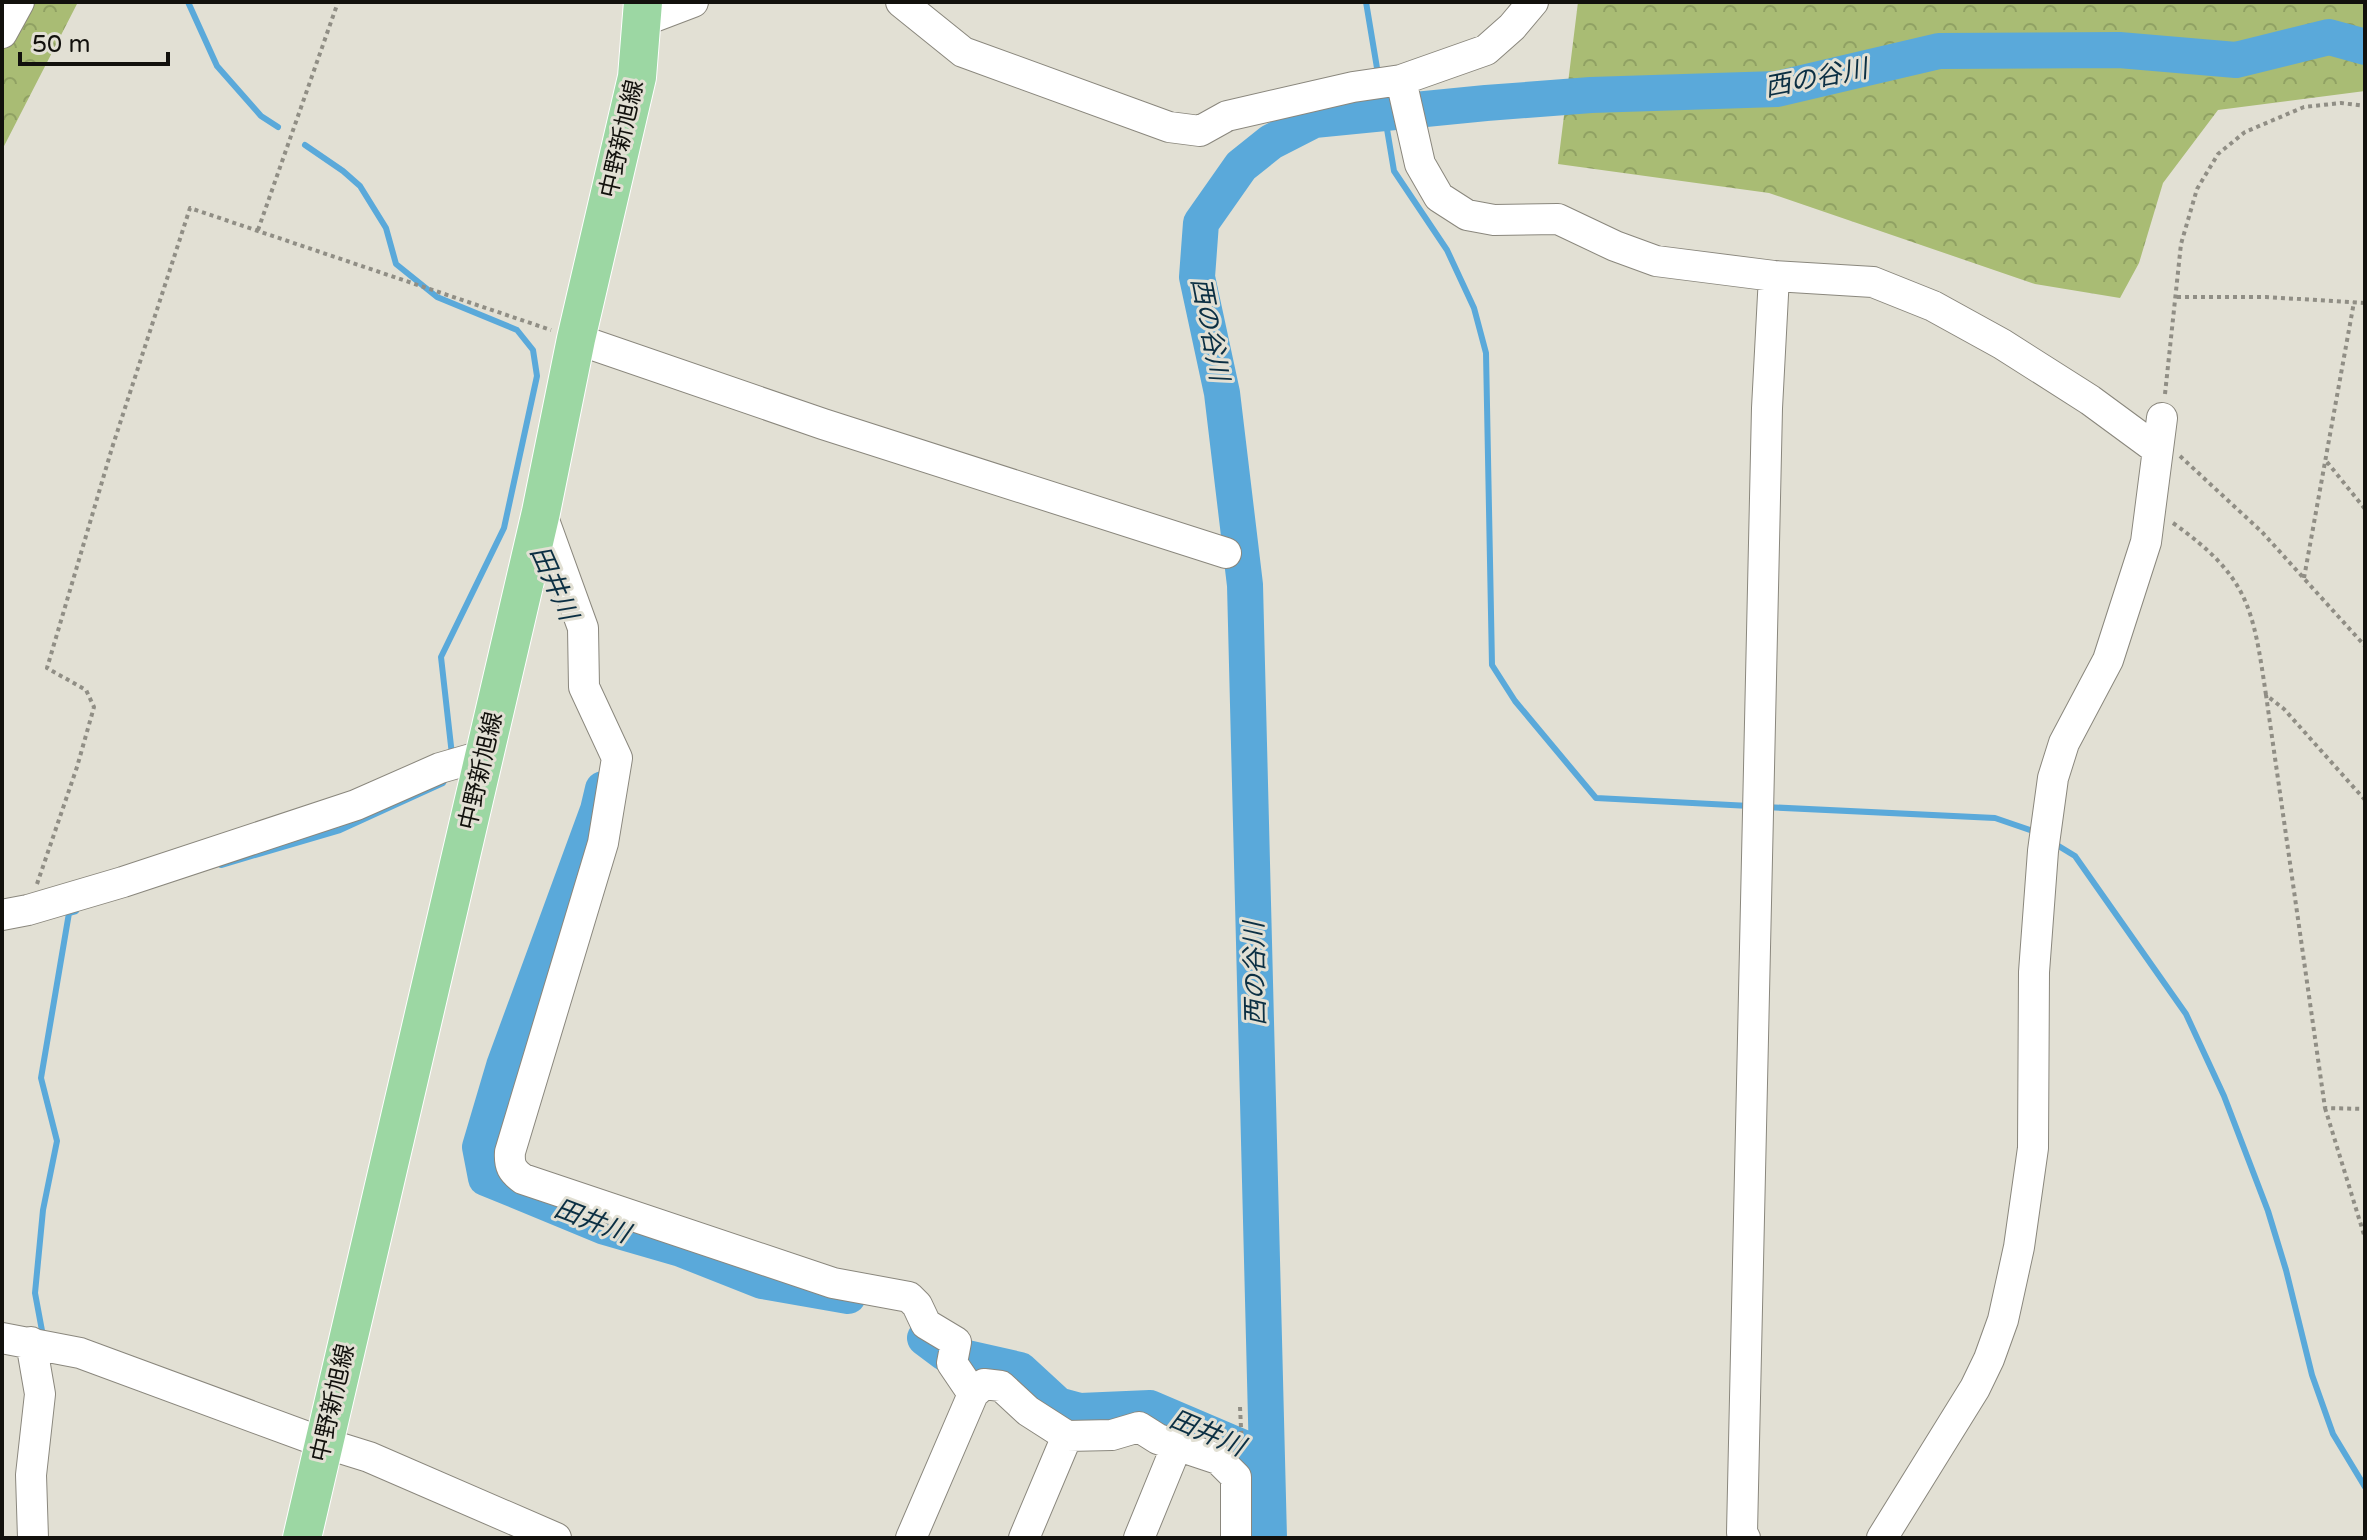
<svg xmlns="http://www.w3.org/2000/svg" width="2367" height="1540" font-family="'Varela Round','Noto Sans JP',sans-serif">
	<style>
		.forest { fill: url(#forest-crowns) }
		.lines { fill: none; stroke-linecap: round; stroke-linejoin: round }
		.stream { stroke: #5aa9da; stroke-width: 6 }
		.river { stroke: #5aa9da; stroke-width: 36 }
		.minor-casing { stroke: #8a877d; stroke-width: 32 }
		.major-casing { stroke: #fff; stroke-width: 40 }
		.path { stroke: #908e85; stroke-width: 4; stroke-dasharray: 4 4; stroke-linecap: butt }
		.minor { stroke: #fff; stroke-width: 30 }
		.major { stroke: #9cd7a3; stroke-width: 38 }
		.labels { text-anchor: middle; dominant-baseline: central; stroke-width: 6; stroke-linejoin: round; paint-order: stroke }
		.street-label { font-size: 24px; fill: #12110d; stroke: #e2e0d4 }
		.water-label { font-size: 26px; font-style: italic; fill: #0b2f43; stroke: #e2e0d4 }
	</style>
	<defs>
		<pattern id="forest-crowns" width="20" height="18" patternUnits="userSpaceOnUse" patternTransform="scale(2)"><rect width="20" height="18" fill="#a9bc74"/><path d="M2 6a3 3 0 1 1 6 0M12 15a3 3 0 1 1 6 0" fill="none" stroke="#90a163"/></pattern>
	</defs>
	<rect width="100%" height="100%" fill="#e2e0d4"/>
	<!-- forest -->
	<path class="forest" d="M2,2H78L2,150Z
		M1578,2H2365V91L2218,110L2163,183L2139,263L2120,298L2035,284L1769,193L1558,164Z"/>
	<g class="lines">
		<!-- stream -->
		<path class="stream" d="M188,2L217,66L261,116L278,127
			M1366,2L1378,74
			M1381,93L1394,171L1447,250L1474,308L1486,353L1492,665L1515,701L1596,798L1750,806
			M305,145L343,171L360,186L386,228L396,264L437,297L517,330L533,350L537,376L504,528L441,657L452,755
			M1765,807L1995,818L2036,832
			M2052,842L2075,856L2186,1014L2224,1096L2268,1211L2286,1270L2312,1375L2333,1434L2365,1487
			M221,865L340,830L443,783L446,777
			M43,1336L35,1293L43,1210L57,1141L41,1078L69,913L76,911
			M1246,1450L1247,1474"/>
		<!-- river -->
		<path class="river" d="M603,789L598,810L504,1066L480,1147L486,1178L605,1227L681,1249L762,1281L848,1296
			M925,1338L945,1353L1020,1370L1058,1405L1080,1411L1150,1408L1267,1458
			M1269,1538L1245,585L1222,393L1197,277L1201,223L1241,166L1271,142L1314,120L1486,103L1591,95L1777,89L1939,51L2119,50L2236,60L2329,37L2365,47"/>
		<!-- minor casing -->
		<g class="minor-casing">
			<path id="minor" d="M901,2L963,52L1169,127L1200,131L1227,116L1353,87L1401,80L1486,50L1512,27L1533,2
				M643,21L693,2
				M2,33L19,2
				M1401,80L1420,164L1439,197L1467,215L1494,220L1558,219L1615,246L1656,261L1774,276L1873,282L1933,306L2002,344L2090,400L2158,450
				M576,339L823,424L1226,553
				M541,512L583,628L584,687L617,758L603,843L510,1152C509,1166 512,1171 523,1179L833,1283L909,1297L917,1305L926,1324L956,1342L952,1363L973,1394
				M2,915L28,910L123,882L356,805L440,768L485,755
				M2,1338L80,1353L324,1443L369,1457L556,1538
				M31,1342L40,1394L31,1475L33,1538
				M911,1538L973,1394L984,1384L1001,1386L1028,1411L1067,1436L1112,1435L1139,1427L1158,1439L1218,1459L1236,1477V1538
				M1024,1538L1067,1436
				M1139,1538L1177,1445
				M1745,1538L1742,1533L1767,408L1774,276
				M1882,1538L1975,1388L1989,1359L2003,1320L2019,1247L2033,1148L2034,972L2043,851L2053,778L2064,743L2108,660L2146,542L2162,418"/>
		</g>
		<!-- major casing -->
		<g class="major-casing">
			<path id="major" d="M302,1538L541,512L576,339L637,77L643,2"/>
		</g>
		<!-- path -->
		<path class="path" d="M258,230L338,2
			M2177,297H2266L2365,303
			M2165,394L2181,244L2197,189L2218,154L2245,132L2304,107L2341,103L2365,106
			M2180,456L2262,532L2365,646
			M2327,462L2365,509
			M2173,523C2249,577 2253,608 2266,695
			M2304,578L2354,302
			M2365,800L2284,709L2266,695L2325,1108L2365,1109
			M37,884L77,767L94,707L86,690L47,668L112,448L190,208L551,330
			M2325,1108L2365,1238
			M1240,1407L1242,1448"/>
		<!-- minor -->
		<use href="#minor" class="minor"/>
		<!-- major -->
		<use href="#major" class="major"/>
	</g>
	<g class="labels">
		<!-- street labels -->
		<g class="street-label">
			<text transform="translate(622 139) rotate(-77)">中野新旭線</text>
			<text transform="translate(481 771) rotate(-77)">中野新旭線</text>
			<text transform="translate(333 1403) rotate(-77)">中野新旭線</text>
		</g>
		<!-- water labels -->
		<g class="water-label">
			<text transform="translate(1816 78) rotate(-11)">西の谷川</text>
			<text transform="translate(1210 329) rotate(79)">西の谷川</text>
			<text transform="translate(554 583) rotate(66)">田井川</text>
			<text transform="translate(1255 974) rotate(-91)">西の谷川</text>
			<text transform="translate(592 1221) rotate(21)">田井川</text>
			<text transform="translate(1207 1433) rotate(23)">田井川</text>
		</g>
	</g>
	<!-- border -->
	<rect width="2367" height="1540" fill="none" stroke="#12110d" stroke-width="8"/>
	<!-- scale -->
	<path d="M20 52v12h148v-12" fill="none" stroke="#12110d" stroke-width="4"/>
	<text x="32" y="52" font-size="24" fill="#12110d" stroke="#e2e0d4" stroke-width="6" paint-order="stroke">50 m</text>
</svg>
